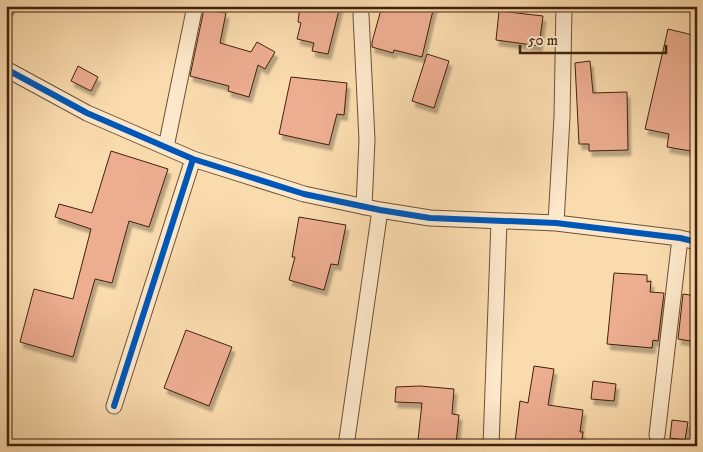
<svg xmlns="http://www.w3.org/2000/svg" width="703" height="452" font-family="'IM FELL DW Pica',serif">
	<style>
		.building { fill: #edad91; stroke: #41210c; filter: url(#shadow) }
		.lines { fill: none; stroke-linecap: round; stroke-linejoin: round }
		.minor-casing { stroke: #6f5034; stroke-width: 17 }
		.minor { stroke: #fce8ca; stroke-width: 15 }
		.cycleway-casing { stroke: #fce8ca; stroke-width: 9 }
		.cycleway { stroke: #0057b8; stroke-width: 6 }
	</style>
	<defs>
		<filter id="shadow"><feDropShadow dx="3" dy="5.5" stdDeviation="1" flood-color="#0004"/></filter>
	</defs>
	<rect width="100%" height="100%" fill="#fadbae"/>
	<filter id="stains"><feTurbulence type="fractalNoise" baseFrequency=".004" numOctaves="4"/><feColorMatrix values="0 0 0 0 .2 0 0 0 0 .09 0 0 0 0 .02 0 0 0 .5 -.17"/></filter>
	<radialGradient id="worn" r=".72"><stop offset=".6" stop-color="#630" stop-opacity="0"/><stop offset="1" stop-color="#630" stop-opacity=".3"/></radialGradient>
	<!-- building -->
	<path class="building" d="M300,6H340L328,54L312,51L314,43L297,39L301,23L298,22Z
		M382,6H434L422,57L394,50L393,53L372,47V42Z
		M204,9L226,13L220,43L251,52L257,42L275,52L265,69L258,65L249,97L228,91L229,86L190,76Z
		M499,11L543,16L539,46L496,40Z
		M668,29L697,36V90L691,125L697,126V152L667,147L669,134L645,129Z
		M427,54L449,61L434,108L412,101Z
		M590,61L593,93L627,92L628,150L589,151V144H579L575,63Z
		M78,66L98,77L91,91L71,81Z
		M291,77L347,83L344,115L337,114L329,145L279,134Z
		M111,151L168,169L149,227L129,221L112,283L95,279L73,357L20,342L34,289L73,299L91,229L55,217L59,204L92,213Z
		M299,217L346,225L338,265L331,264L324,290L289,280L295,257H292Z
		M614,273L647,275V282L651,281L650,292L664,293L658,341L653,340L652,348L607,344Z
		M683,294L697,296V342L678,339Z
		M186,330L232,347L209,406L164,388Z
		M534,366L554,369L548,405L583,410L580,432H583L581,446H521L522,443L515,442L520,401L528,403Z
		M593,381L616,384L614,401L591,399Z
		M420,386L454,389L452,414L459,415L456,444L418,440L422,403L395,402L396,387Z
		M672,420L688,422L685,440L670,438Z"/>
	<g class="lines">
		<!-- minor casing -->
		<g class="minor-casing">
			<path id="minor" d="M6,11L9,6
				M361,15L367,140L364,207
				M6,69L87,113L193,159L304,194L380,210L430,218L556,223L680,238L697,242
				M166,147L195,6
				M556,223L562,117L564,6
				M114,406L193,159
				M657,435L680,238
				M346,446L380,210
				M491,446L499,221"/>
		</g>
		<!-- minor -->
		<use href="#minor" class="minor"/>
		<!-- cycleway casing -->
		<g class="cycleway-casing">
			<path id="cycleway" d="M6,69L87,113L193,159L304,194L380,210L430,218L556,223L680,238L697,242
				M114,406L193,159"/>
		</g>
		<!-- cycleway -->
		<use href="#cycleway" class="cycleway"/>
	</g>
	<!-- margin -->
	<rect width="703" height="452" fill="none" stroke="#fadbae" stroke-width="25"/>
	<rect x="8" y="8" width="688" height="437" fill="none" stroke="#41210c" stroke-width="2.5"/>
	<rect x="12" y="12" width="678" height="427" fill="none" stroke="#41210c"/>
	<!-- scale -->
	<path d="M520 45v8h146v-8" fill="none" stroke="#41210c" stroke-width="2.5"/>
	<text x="528" y="45" font-size="15" fill="#41210c" stroke="#fce8ca" stroke-width="4" paint-order="stroke">50 m</text>
	<rect width="100%" height="100%" filter="url(#stains)"/>
	<rect width="100%" height="100%" fill="url(#worn)"/>
</svg>
